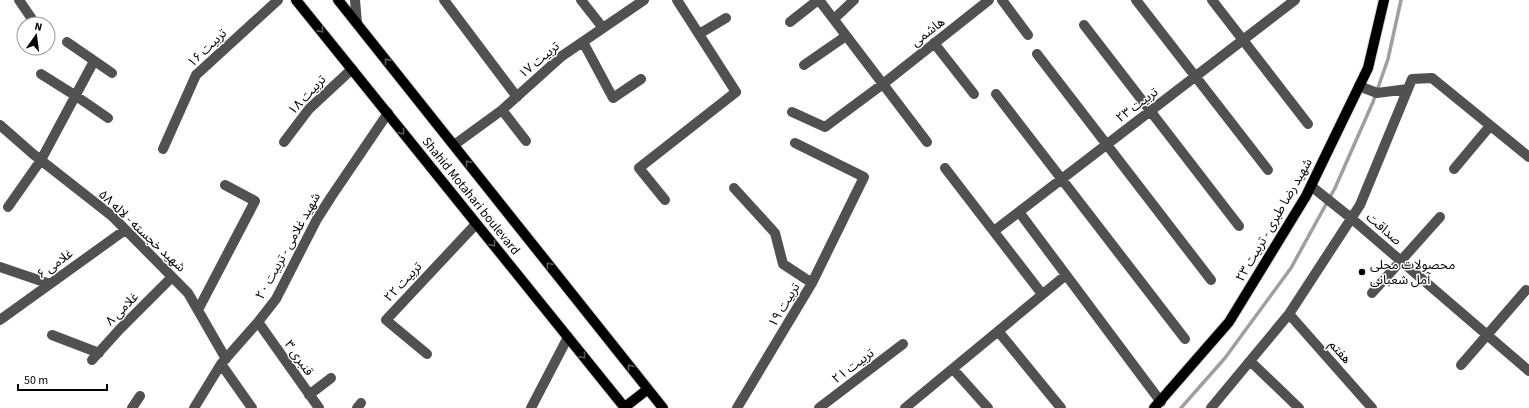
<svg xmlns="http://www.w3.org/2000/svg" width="1529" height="408" font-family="'Source Sans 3','Noto Sans Arabic',sans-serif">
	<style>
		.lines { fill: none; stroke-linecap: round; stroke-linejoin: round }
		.stream { stroke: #9f9f9f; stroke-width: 3.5 }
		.major-casing { stroke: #dbdbdb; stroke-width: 12 }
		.minor { stroke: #515151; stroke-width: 10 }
		.major { stroke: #000; stroke-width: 10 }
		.oneway { stroke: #595959 }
		.poi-dot { fill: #000; stroke: #fff; stroke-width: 1.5 }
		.labels { text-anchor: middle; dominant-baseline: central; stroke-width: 3; stroke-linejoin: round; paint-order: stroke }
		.street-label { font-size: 13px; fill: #000; stroke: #fff }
		.poi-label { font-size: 13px; fill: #000; stroke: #fff; text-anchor: start }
	</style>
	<rect width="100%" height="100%" fill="#fff"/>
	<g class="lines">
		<!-- stream -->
		<path class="stream" d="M1181,408L1225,358L1291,268L1335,188L1373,102L1388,59L1401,0"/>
		<!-- major casing -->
		<g class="major-casing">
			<path id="major" d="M296,0L625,408
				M338,0L663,408
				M625,407L648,389
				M1154,408L1229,322L1306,196L1368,68L1384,0"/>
		</g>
		<!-- minor -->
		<path class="minor" d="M19,0L32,19
			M355,0L357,23
			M444,0L517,97
			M581,0L603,28
			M819,0L927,142
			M1002,0L1028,35
			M1136,0L1268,170
			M1212,0L1308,124
			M834,19L854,0
			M790,22L818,0
			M1084,25L1239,226
			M699,34L726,18
			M67,42L112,73
			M583,42L613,98L641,79
			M934,43L974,94
			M1037,54L1211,280
			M804,65L846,36
			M41,74L76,96L108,118
			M1359,86L1377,93L1408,89
			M996,94L1185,339
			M502,110L526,141
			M792,112L825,127L883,84L989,0
			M0,125L33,154L112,216L188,293L226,359
			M284,142L309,109L352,69
			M795,143L864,177L812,283
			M454,145L502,110L562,56L644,0
			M163,149L196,75L278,0
			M945,168L1042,294
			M1454,169L1490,126
			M1311,186L1351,218L1529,371
			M734,188L775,233L783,264L812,283L737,408
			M665,200L639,168L736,92L677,0
			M8,207L41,160L94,61
			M1019,212L1161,402
			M994,231L1295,0
			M0,267L50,284
			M1372,293L1440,217
			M198,310L255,201L225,185
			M1289,314L1372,408
			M0,320L125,230
			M258,322L319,408
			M998,331L1061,408
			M52,335L99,353
			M427,354L386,320L476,224
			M92,360L119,330L172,277
			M1250,361L1299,408
			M221,364L252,408
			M1461,365L1526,290
			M953,369L988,408
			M309,395L331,378
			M132,408L140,396
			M194,408L221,364L258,322L276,299L317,219L331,197L388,113
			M357,408L361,403
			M531,408L568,337
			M819,408L903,344
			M905,408L1066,275
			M1211,408L1289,314L1360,205L1412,79L1432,78L1529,157"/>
		<!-- major -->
		<use href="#major" class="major"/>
	</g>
	<!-- one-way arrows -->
	<defs><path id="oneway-chevron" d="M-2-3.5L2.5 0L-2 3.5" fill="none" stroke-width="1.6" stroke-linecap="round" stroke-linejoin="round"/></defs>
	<g class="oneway">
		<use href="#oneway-chevron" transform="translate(321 30) rotate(51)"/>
		<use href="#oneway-chevron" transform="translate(387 61) rotate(-129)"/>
		<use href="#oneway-chevron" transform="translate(402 132) rotate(51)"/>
		<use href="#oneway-chevron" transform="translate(468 163) rotate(-128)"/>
		<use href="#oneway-chevron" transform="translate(493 244) rotate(51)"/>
		<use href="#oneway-chevron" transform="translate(549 265) rotate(-128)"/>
		<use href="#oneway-chevron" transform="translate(583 356) rotate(51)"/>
		<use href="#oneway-chevron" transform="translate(630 367) rotate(-128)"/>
	</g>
	<!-- markers -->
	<circle class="poi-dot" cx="1362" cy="272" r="4"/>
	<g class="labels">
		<!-- street labels -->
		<g class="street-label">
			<text transform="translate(928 32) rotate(-38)">هاشمی</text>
			<text transform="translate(207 48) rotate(-44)">تربیت ۱۶</text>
			<text transform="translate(539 60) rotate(-40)">تربیت ۱۷</text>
			<text transform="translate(307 95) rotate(-47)">تربیت ۱۸</text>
			<text transform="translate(1137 105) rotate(-37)">تربیت ۲۳</text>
			<text transform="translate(471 196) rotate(51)">Shahid Motahari boulevard</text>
			<text transform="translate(1274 220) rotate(-60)">شهید رضا طبری - تربیت ۲۳</text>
			<text transform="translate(1384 229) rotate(41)">صداقت</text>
			<text transform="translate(142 231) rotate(43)">شهید خجسته - لاله ۵۸</text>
			<text transform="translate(288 246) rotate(-61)">شهید غلامی - تربیت ۲۰</text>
			<text transform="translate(55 264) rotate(-36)">غلامی ۶</text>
			<text transform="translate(403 282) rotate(-47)">تربیت ۲۲</text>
			<text transform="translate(784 305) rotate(-59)">تربیت ۱۹</text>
			<text transform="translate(122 309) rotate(-45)">غلامی ۸</text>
			<text transform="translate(1340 352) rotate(49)">هفتم</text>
			<text transform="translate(299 358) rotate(55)">قنبری ۳</text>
			<text transform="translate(853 366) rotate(-37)">تربیت ۲۱</text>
		</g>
		<!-- poi labels -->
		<g class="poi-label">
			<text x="1370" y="265">محصولات محلی<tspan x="1370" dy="15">آمل شعبانی</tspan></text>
		</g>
	</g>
	<!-- north arrow -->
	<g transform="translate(36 36) rotate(14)"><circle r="19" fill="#ffffff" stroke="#999999"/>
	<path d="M0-3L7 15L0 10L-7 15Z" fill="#000000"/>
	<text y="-6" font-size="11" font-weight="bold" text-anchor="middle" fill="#000000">N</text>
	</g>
	<!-- scale -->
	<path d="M18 384v6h89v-6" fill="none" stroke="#000000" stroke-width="2"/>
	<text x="24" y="384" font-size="12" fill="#000000" stroke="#ffffff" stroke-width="3" paint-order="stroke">50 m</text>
</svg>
